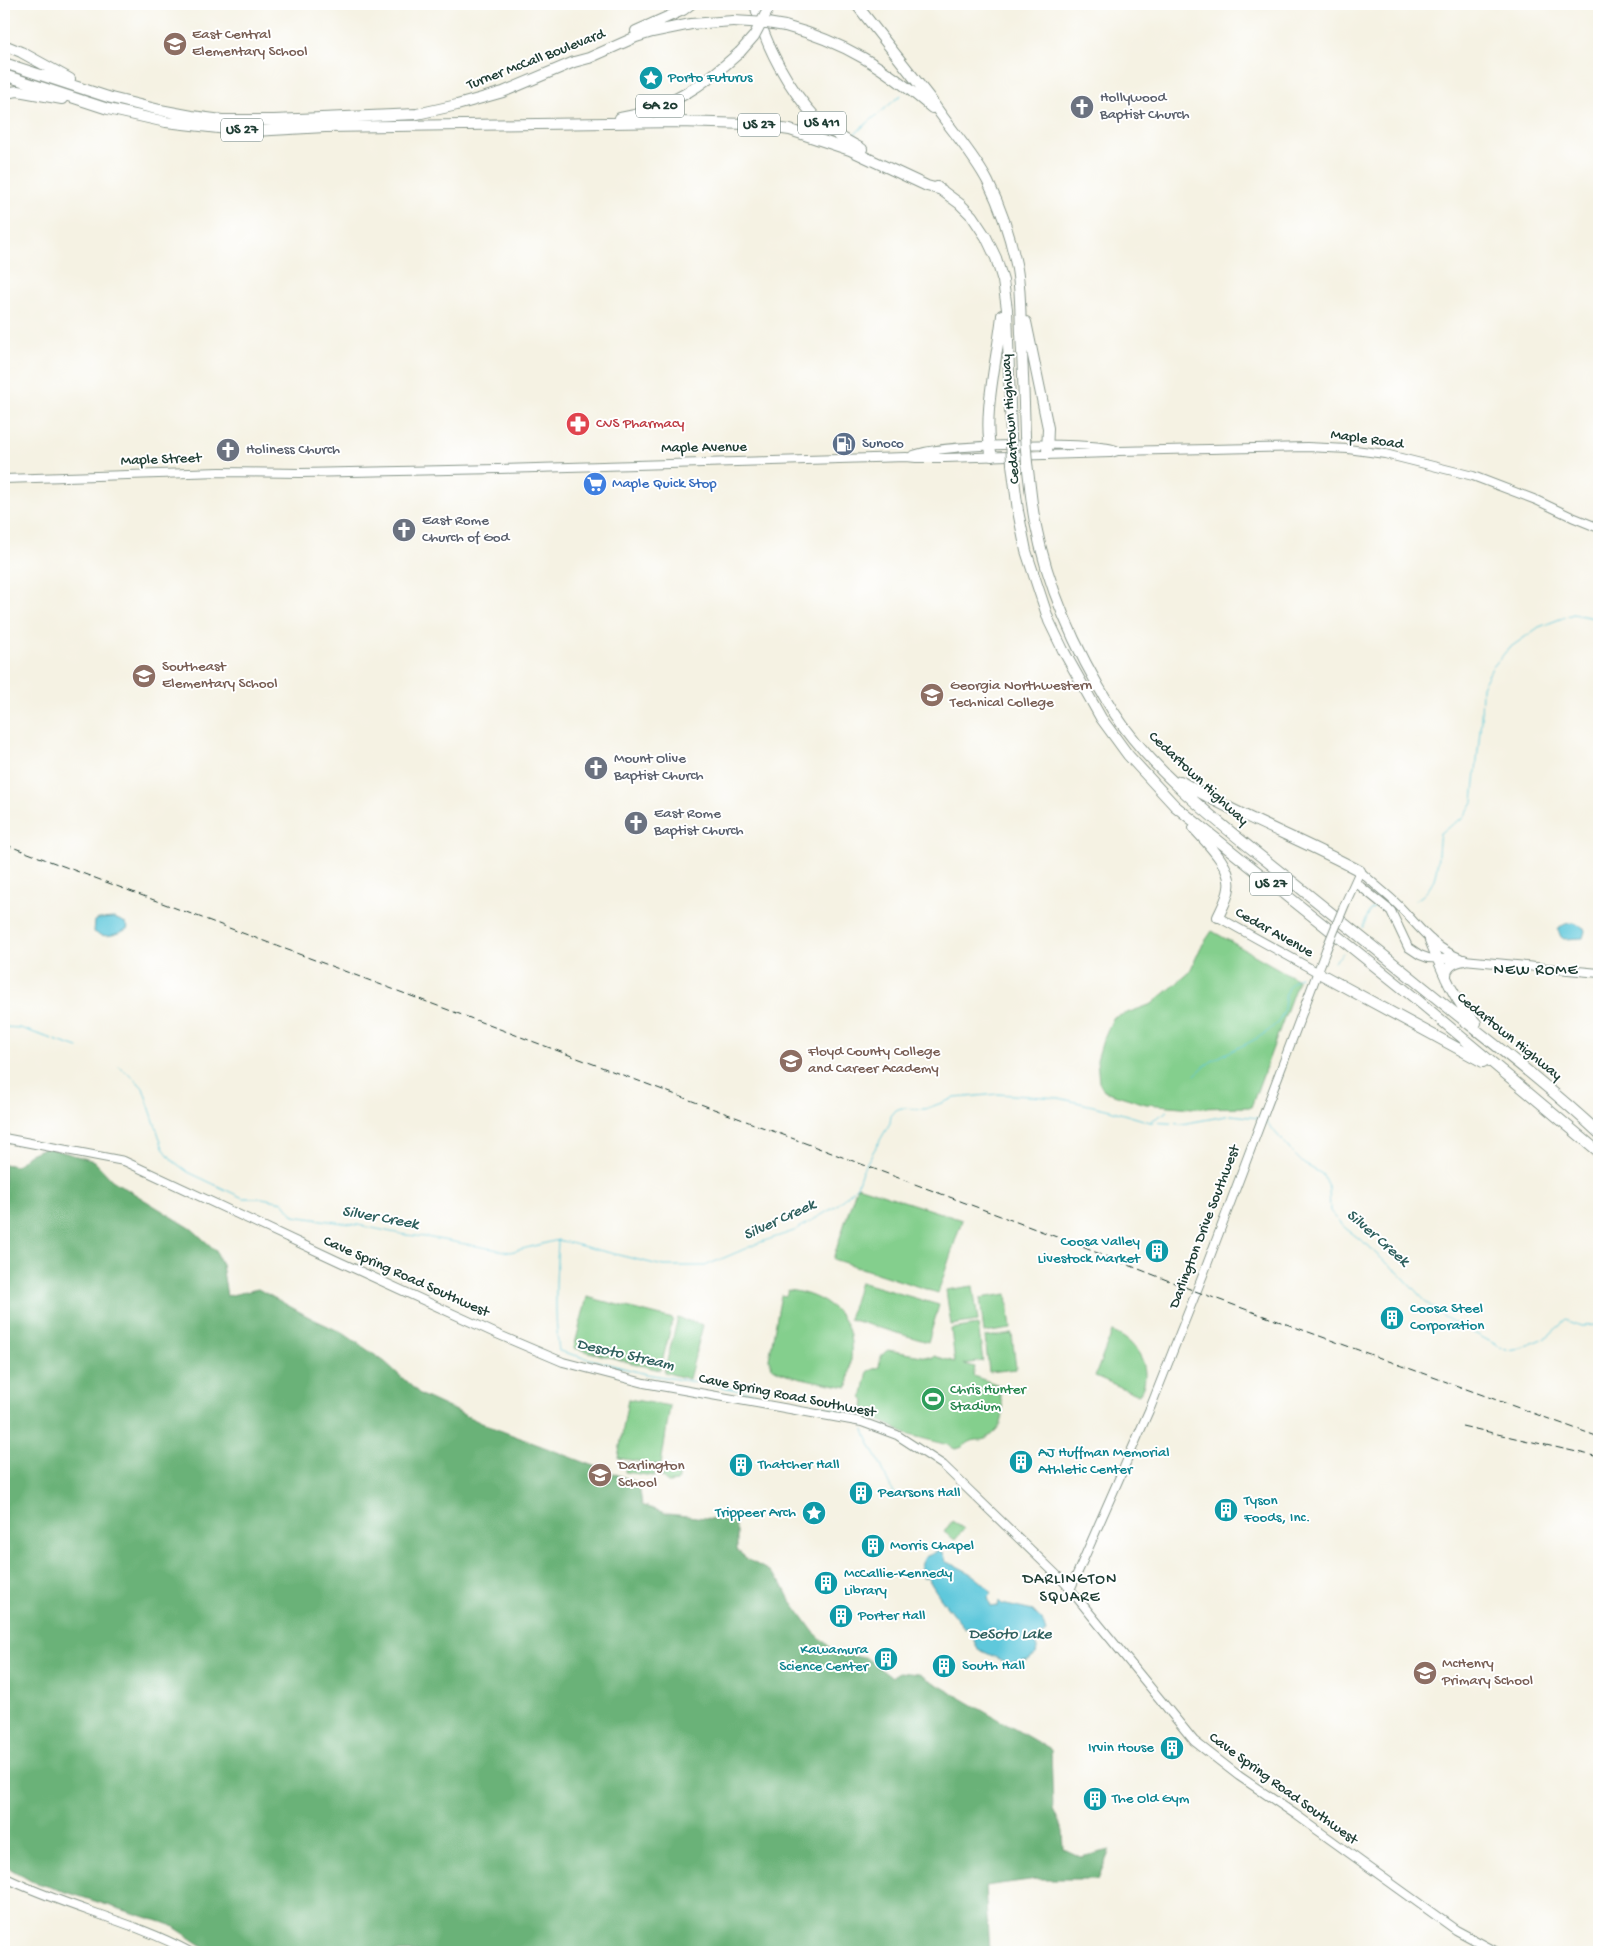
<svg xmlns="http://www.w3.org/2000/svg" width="1603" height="1956" font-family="'Gochi Hand',sans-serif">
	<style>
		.green { fill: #84cf8d; stroke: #528660 }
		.forest { fill: #6bb278; stroke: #457856 }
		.water { fill: #5fc8db; stroke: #3f8288 }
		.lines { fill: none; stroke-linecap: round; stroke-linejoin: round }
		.stream { stroke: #5fc8db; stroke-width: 1 }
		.secondary-casing { stroke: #8a988c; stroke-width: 10 }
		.highway-casing { stroke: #8a988c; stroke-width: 12 }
		.secondary { stroke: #fff; stroke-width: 8 }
		.highway { stroke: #fff; stroke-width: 10 }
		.rail { stroke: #1f3d34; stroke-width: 1; stroke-dasharray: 8 4; stroke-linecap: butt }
		.secondary-bridge-casing { stroke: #8a988c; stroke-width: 10; stroke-linecap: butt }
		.highway-bridge-casing { stroke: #8a988c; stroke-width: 12; stroke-linecap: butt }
		.secondary-bridge { stroke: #fff; stroke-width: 8 }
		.highway-bridge { stroke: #fff; stroke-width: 10 }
		.labels { text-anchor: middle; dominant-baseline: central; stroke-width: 4; stroke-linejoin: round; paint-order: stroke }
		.shield { fill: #fff; stroke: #627771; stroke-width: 1 }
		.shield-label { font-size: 14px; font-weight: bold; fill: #1f3d34 }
		.education-label { font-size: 15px; fill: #785e54; stroke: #fff; text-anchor: start }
		.street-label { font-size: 15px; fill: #1f3d34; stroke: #fff }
		.culture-label { font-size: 15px; fill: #0d838f; stroke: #fff; text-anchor: start }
		.worship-label { font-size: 15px; fill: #5b616d; stroke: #fff; text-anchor: start }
		.health-label { font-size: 15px; fill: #be3a42; stroke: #fff; text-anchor: start }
		.service-label { font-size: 15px; fill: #4e5e75; stroke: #fff; text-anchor: start }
		.shop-label { font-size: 15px; fill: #366cbe; stroke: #fff; text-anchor: start }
		.leisure-label { font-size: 15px; fill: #27864d; stroke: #fff; text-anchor: start }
		.neighbourhood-label { font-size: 16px; letter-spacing: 1px; fill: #1f3d34; stroke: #fff }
		.water-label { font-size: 16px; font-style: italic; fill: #2f605e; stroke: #fff }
	</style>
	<rect width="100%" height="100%" fill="#fff"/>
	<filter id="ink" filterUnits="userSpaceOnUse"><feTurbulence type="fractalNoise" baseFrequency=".02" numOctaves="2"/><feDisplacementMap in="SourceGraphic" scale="10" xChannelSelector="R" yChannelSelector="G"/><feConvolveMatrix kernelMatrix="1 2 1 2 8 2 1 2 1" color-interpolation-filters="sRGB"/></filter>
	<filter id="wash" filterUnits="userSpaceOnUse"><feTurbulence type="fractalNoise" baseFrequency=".0096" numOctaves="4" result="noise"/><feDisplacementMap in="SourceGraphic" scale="20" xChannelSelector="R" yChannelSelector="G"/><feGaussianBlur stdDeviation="1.12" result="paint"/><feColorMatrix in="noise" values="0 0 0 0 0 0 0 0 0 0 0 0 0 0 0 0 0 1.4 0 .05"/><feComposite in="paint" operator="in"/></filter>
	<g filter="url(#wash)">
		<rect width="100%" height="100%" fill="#f5f2e3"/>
		<!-- green -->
		<path class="green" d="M1212,931L1298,980L1251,1107L1193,1108L1146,1104L1104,1091L1099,1082L1097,1060L1103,1040L1113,1018L1152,1004L1189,973L1201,947Z
			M857,1186L962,1220L938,1293L833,1259Z
			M860,1282L939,1305L928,1342L849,1319Z
			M973,1286L978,1321L951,1325L946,1290Z
			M788,1290C814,1293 845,1308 850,1336C853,1352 850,1371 848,1387C832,1384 787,1377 775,1369C771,1367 770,1363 769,1359L781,1295L786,1296Z
			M1007,1294L1011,1329L984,1333L980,1298Z
			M587,1297L673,1319L660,1370L574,1348Z
			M678,1318L703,1325L689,1379L664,1372Z
			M978,1325L983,1361L964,1364L975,1367L973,1376L1002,1386L998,1390C1005,1408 1007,1427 987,1438C983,1441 977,1439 972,1441C966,1443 964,1448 955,1449L948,1445L906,1434L866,1413L864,1409L865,1401L862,1398L868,1371L879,1367C880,1359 881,1354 888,1350L933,1358L934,1356L955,1362L951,1329Z
			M1112,1332C1137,1340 1155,1370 1139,1395L1095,1376Z
			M1012,1334L1016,1369L989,1372L985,1337Z
			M628,1399L670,1406L661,1465L618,1458Z
			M626,1463L639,1465L640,1463L656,1465L654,1476L625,1472Z
			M663,1466L680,1469L677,1482L668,1483L661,1477Z
			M952,1521L964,1529L955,1540L944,1532Z"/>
		<!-- forest -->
		<path class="forest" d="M46,1147L94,1161L112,1180L192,1229L216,1251L222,1265L227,1296L258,1289L311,1318L343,1333L385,1362L421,1395L486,1425L639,1483L642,1505L668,1514L733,1521L737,1531V1550L747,1559L769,1571L781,1582L789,1598L813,1631L838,1655L865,1657L891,1677L899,1672L919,1674L1051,1750L1053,1809L1063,1831L1064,1849L1081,1857L1110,1850L1098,1879H1037L985,1886L989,1952H212L171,1925L31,1881L4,1865V1164L16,1166L28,1155Z"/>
		<!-- water -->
		<path class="water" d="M114,918L124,922L128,927L127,929C116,935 105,939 94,932L95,921L99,919Z
			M1574,923L1584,928L1585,931L1583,938L1564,939L1561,937L1558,930C1562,924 1567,923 1574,923Z
			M939,1551L944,1554L946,1562C964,1568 980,1578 992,1593L988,1597L991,1607L998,1606L999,1601L1002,1604L1033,1611L1042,1620L1046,1632C1031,1643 1040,1640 1036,1654L1028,1660L1009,1664L978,1649L974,1641L973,1630L968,1627L965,1629C952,1612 938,1597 928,1578H923C918,1570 921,1565 925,1557Z"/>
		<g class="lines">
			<!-- stream -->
			<path class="stream" d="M852,136L901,95
				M1416,900C1442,885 1436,859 1440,833L1464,817L1473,802L1481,720L1482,687L1492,668L1508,649L1539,627L1573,614L1599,619
				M1363,927L1370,910L1375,907
				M1334,962L1343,953
				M4,1027L20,1028L78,1048
				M119,1067L133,1077L143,1088L163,1148L173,1161L188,1172L243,1198H262L283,1202L294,1216L300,1217L358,1225L406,1235L426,1237L510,1252L558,1240L663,1266H705L761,1242L794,1231L835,1207L857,1186L862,1171L890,1123L891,1116L896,1110L901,1108L925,1109L955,1098L998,1094L1059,1098L1110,1110L1150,1122L1182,1124L1231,1115L1258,1118
				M1195,1075C1217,1050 1255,1047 1277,1023C1292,1007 1276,988 1300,977
				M1264,1119L1291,1151L1304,1164L1322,1174L1329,1188L1330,1211L1344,1227L1370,1247L1375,1253L1400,1274L1426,1302L1444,1317L1506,1350L1522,1348L1548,1336L1566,1320L1581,1326L1599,1325
				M1151,1121L1168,1111
				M558,1241C556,1278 554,1314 559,1351L646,1374L708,1384L795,1402
				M808,1403L871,1418
				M864,1430C868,1442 874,1452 880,1463C887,1478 886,1483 898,1498"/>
		</g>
	</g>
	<g filter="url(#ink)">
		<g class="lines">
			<!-- secondary casing -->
			<g class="secondary-casing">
				<path id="secondary" d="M910,457C929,443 1092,441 1116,450
					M4,479L220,472L301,473L498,469L906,457L916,458H945L1111,453L1118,451L1307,447L1348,449L1385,454L1473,476L1536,500L1572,517L1599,528
					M1355,882L1391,911L1408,947L1420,955L1428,958L1464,960L1599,973
					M1345,904L1360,871C1372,883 1386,893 1398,905C1419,926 1432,947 1460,958
					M1218,917L1317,972
					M4,1138L124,1161L340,1262L497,1334L563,1362L644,1383L862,1422L897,1435L943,1465L1065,1583L1194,1741L1239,1776L1295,1814L1456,1930L1497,1952
					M1070,1590L1151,1406L1203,1275L1326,950
					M4,1877C64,1907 131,1920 190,1952"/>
			</g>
			<!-- highway casing -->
			<g class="highway-casing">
				<path id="highway" d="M755,4C765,46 788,88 817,119C829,131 847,141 862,149
					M856,4L929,97C947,126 972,151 988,182C1001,208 1010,236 1016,264C1021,287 1020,310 1021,333C1023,367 1024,402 1025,436
					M785,26C845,42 885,68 932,108
					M636,31L683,10L691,4
					M4,45L21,52L70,79
					M4,63L111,98L160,110L192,116L222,120H274L417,114L457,105L503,92L574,62L589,58L636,37L652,32L691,24L733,21
					M4,75L108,109L166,122L227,129L254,131L325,127L680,122L747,124L790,130L850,150L927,186L942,190
					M4,93L18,91L62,99
					M620,118C668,110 705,84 740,52
					M937,187L960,204L972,216L986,237L996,258L1003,281L1007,309L1011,437
					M1026,322L1048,428L1047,454
					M992,456C981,418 998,356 1002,315
					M1027,463C1030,483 1031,502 1035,522C1048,589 1077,653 1113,711C1154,775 1226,828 1284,875C1341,921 1398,967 1455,1013C1504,1052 1553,1090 1599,1133
					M1012,464L1018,511L1026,551L1049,621L1063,650L1101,718L1128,755L1175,806L1416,999L1599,1152
					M1180,781C1238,816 1301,839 1360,871
					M1194,828C1206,842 1233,867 1229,888C1228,898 1222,908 1218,917
					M1430,940C1442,969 1453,1000 1476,1023
					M1317,972L1483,1062
					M1446,978C1445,966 1454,962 1464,960"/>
			</g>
			<!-- secondary -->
			<use href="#secondary" class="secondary"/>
			<!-- highway -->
			<use href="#highway" class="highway"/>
			<!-- rail -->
			<path class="rail" d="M4,844L1054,1236L1195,1291L1599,1437
				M1462,1426L1599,1457"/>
			<!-- secondary-bridge casing -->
			<g class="secondary-bridge-casing">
				<path id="secondary-bridge" d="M1326,950L1345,904"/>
			</g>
			<!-- highway-bridge casing -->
			<g class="highway-bridge-casing">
				<path id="highway-bridge" d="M733,21L767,23L785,26
					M740,52L754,36L771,4
					M1025,436L1027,463
					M1011,437L1012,464"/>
			</g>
			<!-- secondary-bridge -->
			<use href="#secondary-bridge" class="secondary-bridge"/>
			<!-- highway-bridge -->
			<use href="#highway-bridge" class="highway-bridge"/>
		</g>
	</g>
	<!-- icons -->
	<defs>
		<g id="school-disc" transform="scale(1.25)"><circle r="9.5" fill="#8d6e63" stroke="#fff"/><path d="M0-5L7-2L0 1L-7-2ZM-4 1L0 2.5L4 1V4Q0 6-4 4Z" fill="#fff"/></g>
		<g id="sight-disc" transform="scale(1.25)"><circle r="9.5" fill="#0f9aa8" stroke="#fff"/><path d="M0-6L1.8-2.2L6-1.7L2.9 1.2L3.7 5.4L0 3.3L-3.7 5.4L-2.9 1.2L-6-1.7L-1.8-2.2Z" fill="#fff"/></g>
		<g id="church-disc" transform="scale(1.25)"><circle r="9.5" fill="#6b7280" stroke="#fff"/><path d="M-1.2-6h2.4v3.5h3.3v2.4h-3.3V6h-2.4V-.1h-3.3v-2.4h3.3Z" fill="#fff"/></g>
		<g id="pharmacy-disc" transform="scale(1.25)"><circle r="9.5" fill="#e0444e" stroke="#fff"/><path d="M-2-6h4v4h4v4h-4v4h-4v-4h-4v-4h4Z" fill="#fff"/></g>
		<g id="fuel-disc" transform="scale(1.25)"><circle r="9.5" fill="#5c6f8a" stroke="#fff"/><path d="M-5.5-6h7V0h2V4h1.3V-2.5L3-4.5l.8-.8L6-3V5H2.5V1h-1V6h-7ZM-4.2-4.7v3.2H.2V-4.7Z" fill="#fff"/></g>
		<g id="supermarket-disc" transform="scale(1.25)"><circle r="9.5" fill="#3f7fe0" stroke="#fff"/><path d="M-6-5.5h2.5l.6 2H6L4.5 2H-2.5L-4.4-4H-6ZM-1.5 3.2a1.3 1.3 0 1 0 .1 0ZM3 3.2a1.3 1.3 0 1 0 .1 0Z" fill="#fff"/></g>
		<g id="university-disc" transform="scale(1.25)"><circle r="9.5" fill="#8d6e63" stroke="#fff"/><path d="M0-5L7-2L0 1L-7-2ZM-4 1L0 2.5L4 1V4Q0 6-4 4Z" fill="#fff"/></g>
		<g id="building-disc" transform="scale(1.25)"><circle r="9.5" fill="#0f9aa8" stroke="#fff"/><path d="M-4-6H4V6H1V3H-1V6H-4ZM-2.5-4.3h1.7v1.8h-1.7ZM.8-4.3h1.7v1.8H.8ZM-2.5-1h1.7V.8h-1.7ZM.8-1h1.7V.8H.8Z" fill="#fff"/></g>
		<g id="stadium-disc" transform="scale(1.25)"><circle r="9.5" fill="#2e9e5b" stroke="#fff"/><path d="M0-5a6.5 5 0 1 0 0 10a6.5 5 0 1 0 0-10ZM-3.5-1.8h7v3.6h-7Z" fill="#fff"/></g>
	</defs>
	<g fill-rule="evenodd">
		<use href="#school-disc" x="175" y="44"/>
		<use href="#sight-disc" x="651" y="78"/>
		<use href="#church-disc" x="1082" y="107"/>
		<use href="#pharmacy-disc" x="578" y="424"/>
		<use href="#fuel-disc" x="844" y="444"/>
		<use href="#church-disc" x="228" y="450"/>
		<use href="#supermarket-disc" x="595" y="484"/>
		<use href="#church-disc" x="404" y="530"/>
		<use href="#school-disc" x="144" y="676"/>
		<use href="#university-disc" x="932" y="695"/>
		<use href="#church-disc" x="596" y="768"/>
		<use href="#church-disc" x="636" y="823"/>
		<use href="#school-disc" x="791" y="1061"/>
		<use href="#building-disc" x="1157" y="1251"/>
		<use href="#building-disc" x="1392" y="1318"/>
		<use href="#stadium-disc" x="933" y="1399"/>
		<use href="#building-disc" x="1021" y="1462"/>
		<use href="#building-disc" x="741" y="1465"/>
		<use href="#school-disc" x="600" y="1475"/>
		<use href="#building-disc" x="861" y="1493"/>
		<use href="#building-disc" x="1226" y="1510"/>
		<use href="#sight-disc" x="814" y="1513"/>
		<use href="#building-disc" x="873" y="1546"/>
		<use href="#building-disc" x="826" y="1583"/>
		<use href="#building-disc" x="841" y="1616"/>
		<use href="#building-disc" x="886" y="1659"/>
		<use href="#building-disc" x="944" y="1666"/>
		<use href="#school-disc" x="1425" y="1673"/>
		<use href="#building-disc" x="1172" y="1748"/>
		<use href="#building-disc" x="1095" y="1799"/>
	</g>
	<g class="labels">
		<!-- shield labels -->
		<g class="shield">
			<rect x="636" y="94.5" width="48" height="23" rx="4"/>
			<rect x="798" y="111.5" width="48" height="23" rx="4"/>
			<rect x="738" y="113.5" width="42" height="23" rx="4"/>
			<rect x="221" y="118.5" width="42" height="23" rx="4"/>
			<rect x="1250" y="872.5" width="42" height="23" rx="4"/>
		</g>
		<g class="shield-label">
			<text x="660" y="106">GA 20</text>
			<text x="822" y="123">US 411</text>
			<text x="759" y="125">US 27</text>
			<text x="242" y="130">US 27</text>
			<text x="1271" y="884">US 27</text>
		</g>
		<!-- education labels -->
		<g class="education-label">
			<text x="192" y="35">East Central<tspan x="192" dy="17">Elementary School</tspan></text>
			<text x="162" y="667">Southeast<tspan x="162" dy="17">Elementary School</tspan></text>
			<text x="950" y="686">Georgia Northwestern<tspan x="950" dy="17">Technical College</tspan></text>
			<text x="808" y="1052">Floyd County College<tspan x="808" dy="17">and Career Academy</tspan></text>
			<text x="618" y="1466">Darlington<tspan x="618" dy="17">School</tspan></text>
			<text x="1442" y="1664">McHenry<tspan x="1442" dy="17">Primary School</tspan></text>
		</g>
		<!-- street labels -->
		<g class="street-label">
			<text transform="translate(536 60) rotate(-21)">Turner McCall Boulevard</text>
			<text transform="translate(1011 419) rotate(-94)">Cedartown Highway</text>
			<text transform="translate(1367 440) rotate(8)">Maple Road</text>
			<text transform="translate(704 448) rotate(-1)">Maple Avenue</text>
			<text transform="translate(161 460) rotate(-2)">Maple Street</text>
			<text transform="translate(1198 779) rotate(43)">Cedartown Highway</text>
			<text transform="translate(1274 933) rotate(29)">Cedar Avenue</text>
			<text transform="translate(1509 1037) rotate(39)">Cedartown Highway</text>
			<text transform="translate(1205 1227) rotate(-69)">Darlington Drive Southwest</text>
			<text transform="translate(406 1277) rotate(24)">Cave Spring Road Southwest</text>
			<text transform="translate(787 1396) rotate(11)">Cave Spring Road Southwest</text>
			<text transform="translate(1283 1789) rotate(36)">Cave Spring Road Southwest</text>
		</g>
		<!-- culture labels -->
		<g class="culture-label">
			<text x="668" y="78">Porto Futurus</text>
			<text x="1140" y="1242" text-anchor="end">Coosa Valley<tspan x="1140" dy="17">Livestock Market</tspan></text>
			<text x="1410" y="1309">Coosa Steel<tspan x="1410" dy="17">Corporation</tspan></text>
			<text x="1038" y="1453">AJ Huffman Memorial<tspan x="1038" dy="17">Athletic Center</tspan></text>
			<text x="758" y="1465">Thatcher Hall</text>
			<text x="878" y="1493">Pearsons Hall</text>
			<text x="1244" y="1501">Tyson<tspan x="1244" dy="17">Foods, Inc.</tspan></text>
			<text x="796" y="1513" text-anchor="end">Trippeer Arch</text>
			<text x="890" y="1546">Morris Chapel</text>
			<text x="844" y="1574">McCallie-Kennedy<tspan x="844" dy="17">Library</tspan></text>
			<text x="858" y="1616">Porter Hall</text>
			<text x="868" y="1650" text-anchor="end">Kawamura<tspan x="868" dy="17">Science Center</tspan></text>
			<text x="962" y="1666">South Hall</text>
			<text x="1154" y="1748" text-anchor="end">Irvin House</text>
			<text x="1112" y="1799">The Old Gym</text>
		</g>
		<!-- worship labels -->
		<g class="worship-label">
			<text x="1100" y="98">Hollywood<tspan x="1100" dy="17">Baptist Church</tspan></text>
			<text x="246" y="450">Holiness Church</text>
			<text x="422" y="521">East Rome<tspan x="422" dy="17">Church of God</tspan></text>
			<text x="614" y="759">Mount Olive<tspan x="614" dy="17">Baptist Church</tspan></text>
			<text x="654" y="814">East Rome<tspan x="654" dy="17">Baptist Church</tspan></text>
		</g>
		<!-- health labels -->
		<g class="health-label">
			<text x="596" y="424">CVS Pharmacy</text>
		</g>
		<!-- service labels -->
		<g class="service-label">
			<text x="862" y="444">Sunoco</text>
		</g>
		<!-- shop labels -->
		<g class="shop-label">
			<text x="612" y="484">Maple Quick Stop</text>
		</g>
		<!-- leisure labels -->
		<g class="leisure-label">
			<text x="950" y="1390">Chris Hunter<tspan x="950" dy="17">Stadium</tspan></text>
		</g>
		<!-- neighbourhood labels -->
		<g class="neighbourhood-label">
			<text x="1536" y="971">NEW ROME</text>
			<text x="1070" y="1580">DARLINGTON<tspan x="1070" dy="18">SQUARE</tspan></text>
		</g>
		<!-- water labels -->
		<g class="water-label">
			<text transform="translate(380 1219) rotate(10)">Silver Creek</text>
			<text transform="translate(780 1221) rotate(-25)">Silver Creek</text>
			<text transform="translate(1377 1239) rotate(41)">Silver Creek</text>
			<text transform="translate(625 1356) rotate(13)">Desoto Stream</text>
			<text x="1010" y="1635">DeSoto Lake</text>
		</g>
	</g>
	<!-- margin -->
	<rect width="1603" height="1956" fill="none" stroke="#fff" stroke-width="20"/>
</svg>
